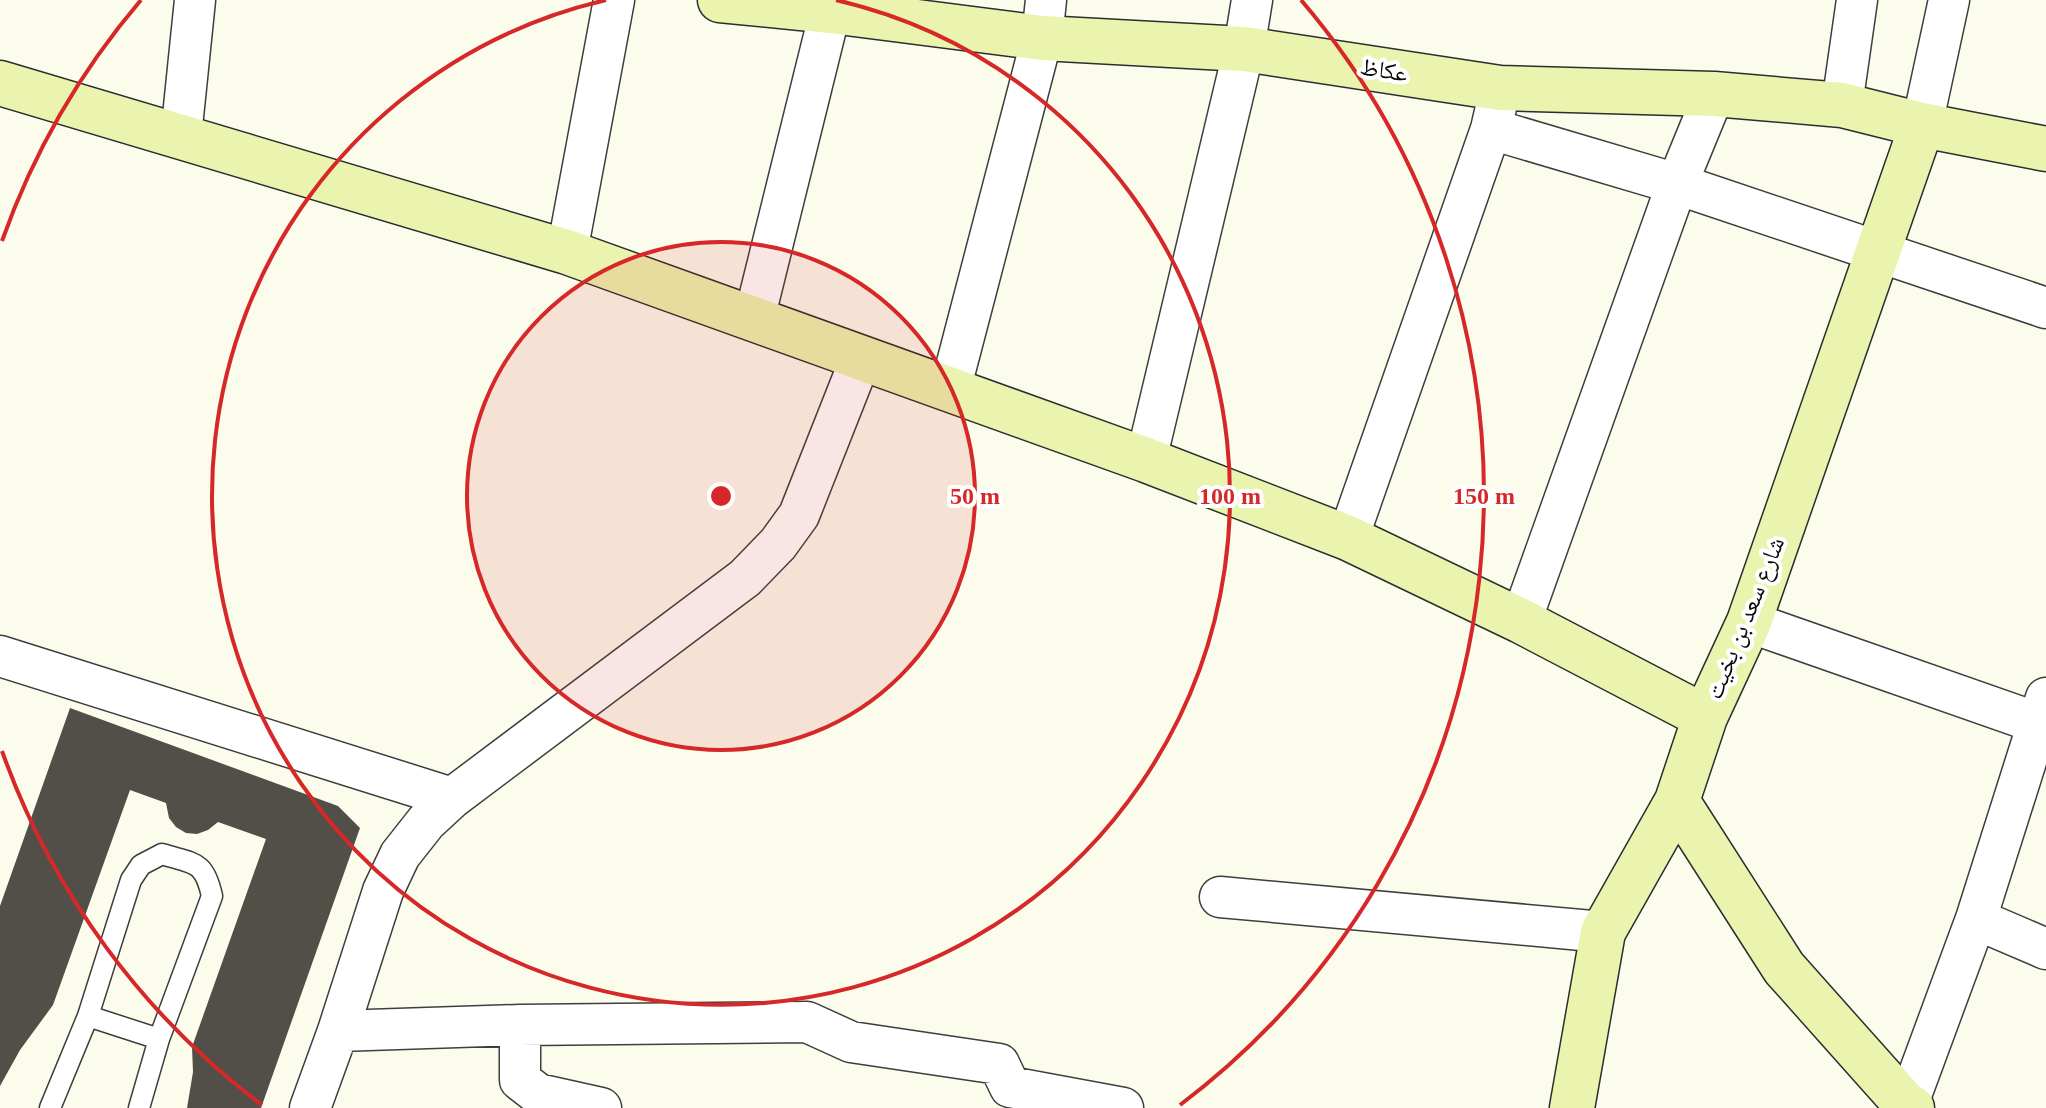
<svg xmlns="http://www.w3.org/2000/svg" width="2046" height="1108" font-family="'Times New Roman','Noto Naskh Arabic',serif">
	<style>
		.building { fill: #524f49 }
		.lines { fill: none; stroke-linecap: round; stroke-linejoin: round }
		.lane-casing { stroke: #3e3e3e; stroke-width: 23 }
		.street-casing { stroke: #3e3e3e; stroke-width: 43 }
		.secondary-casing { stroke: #2d2d2d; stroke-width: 47 }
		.lane { stroke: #fff; stroke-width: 20 }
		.street { stroke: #fff; stroke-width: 40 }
		.secondary { stroke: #eaf4af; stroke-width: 44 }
		.ring { fill: none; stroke: #d62828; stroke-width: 4 }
		.labels { text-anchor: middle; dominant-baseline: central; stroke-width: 8; stroke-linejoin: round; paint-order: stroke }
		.street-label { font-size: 24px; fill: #0b0b0b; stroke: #fff }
		.centre { fill: #d62828; stroke: #fff; stroke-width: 4 }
		.ring-label { font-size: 24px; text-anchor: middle; font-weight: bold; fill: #d62828; stroke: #fff; stroke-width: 8; stroke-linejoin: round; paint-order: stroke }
	</style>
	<rect width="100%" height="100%" fill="#fbfcec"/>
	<!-- building -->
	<path class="building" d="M70,708L338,806L360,828L261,1108H187L193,1072L192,1047L266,839L218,822L208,830L197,834L186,833L176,827L169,818L166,803L130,790L53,1005L20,1050L0,1086V906Z"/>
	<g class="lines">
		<!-- lane casing -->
		<g class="lane-casing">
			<path id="lane" d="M88,1016L159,1039
				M50,1108L88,1016L131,880L141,865L162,854C194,864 204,860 212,896L159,1039L139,1108"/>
		</g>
		<!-- street casing -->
		<g class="street-casing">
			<path id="street" d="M1842,105L1857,0
				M1922,125L1949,0
				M1491,129L1677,184L2046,308
				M181,136L195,0
				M567,252L614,0
				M754,319L833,0
				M950,390L1042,38L1046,0
				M1146,460L1244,49L1252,0
				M1348,538L1491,129L1497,103
				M1521,621L1677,184L1714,94
				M1749,622L2046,726
				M0,656L452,798
				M1220,897L1603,932
				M1976,919L2046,949
				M520,1025V1080L538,1094L601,1108
				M338,1031L520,1025L807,1022L851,1042L999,1064L1010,1087L1123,1108
				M1907,1106L1976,919L2046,698
				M310,1108L338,1031L383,891L400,855L426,822L452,798L745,578L778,544L799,515L861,358"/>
		</g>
		<!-- secondary casing -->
		<g class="secondary-casing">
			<path id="secondary" d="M720,0L831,11L1042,38L1244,49L1500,88L1714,94L1842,105L1922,125L2046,149
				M0,83L567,252L1146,460L1348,538L1521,621L1705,717
				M1677,801L1784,968L1907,1106L1912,1108
				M1572,1108L1603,932L1677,801L1705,717L1749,622L1922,125"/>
		</g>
		<!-- lane -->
		<use href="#lane" class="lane"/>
		<!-- street -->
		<use href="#street" class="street"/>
		<!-- secondary -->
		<use href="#secondary" class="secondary"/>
	</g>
	<!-- distance rings -->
	<circle cx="721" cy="496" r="254" fill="#d62828" fill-opacity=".12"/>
	<g class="ring">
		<circle cx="721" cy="496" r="254"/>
		<path d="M836 0A509 509 0 1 1 606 0"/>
		<path d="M262 1105A763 763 0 0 1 2 751M2 241A763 763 0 0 1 141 0M1301 0A763 763 0 0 1 1180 1105"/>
	</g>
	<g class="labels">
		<!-- street labels -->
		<g class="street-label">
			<text transform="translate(1384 70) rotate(9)">عكاظ</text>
			<text transform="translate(1745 618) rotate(-68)">شارع سعد بن بخيت</text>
		</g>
	</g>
	<circle cx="721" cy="496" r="12" class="centre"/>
	<g class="ring-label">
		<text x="975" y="504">50 m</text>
		<text x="1230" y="504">100 m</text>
		<text x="1484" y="504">150 m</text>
	</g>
</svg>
